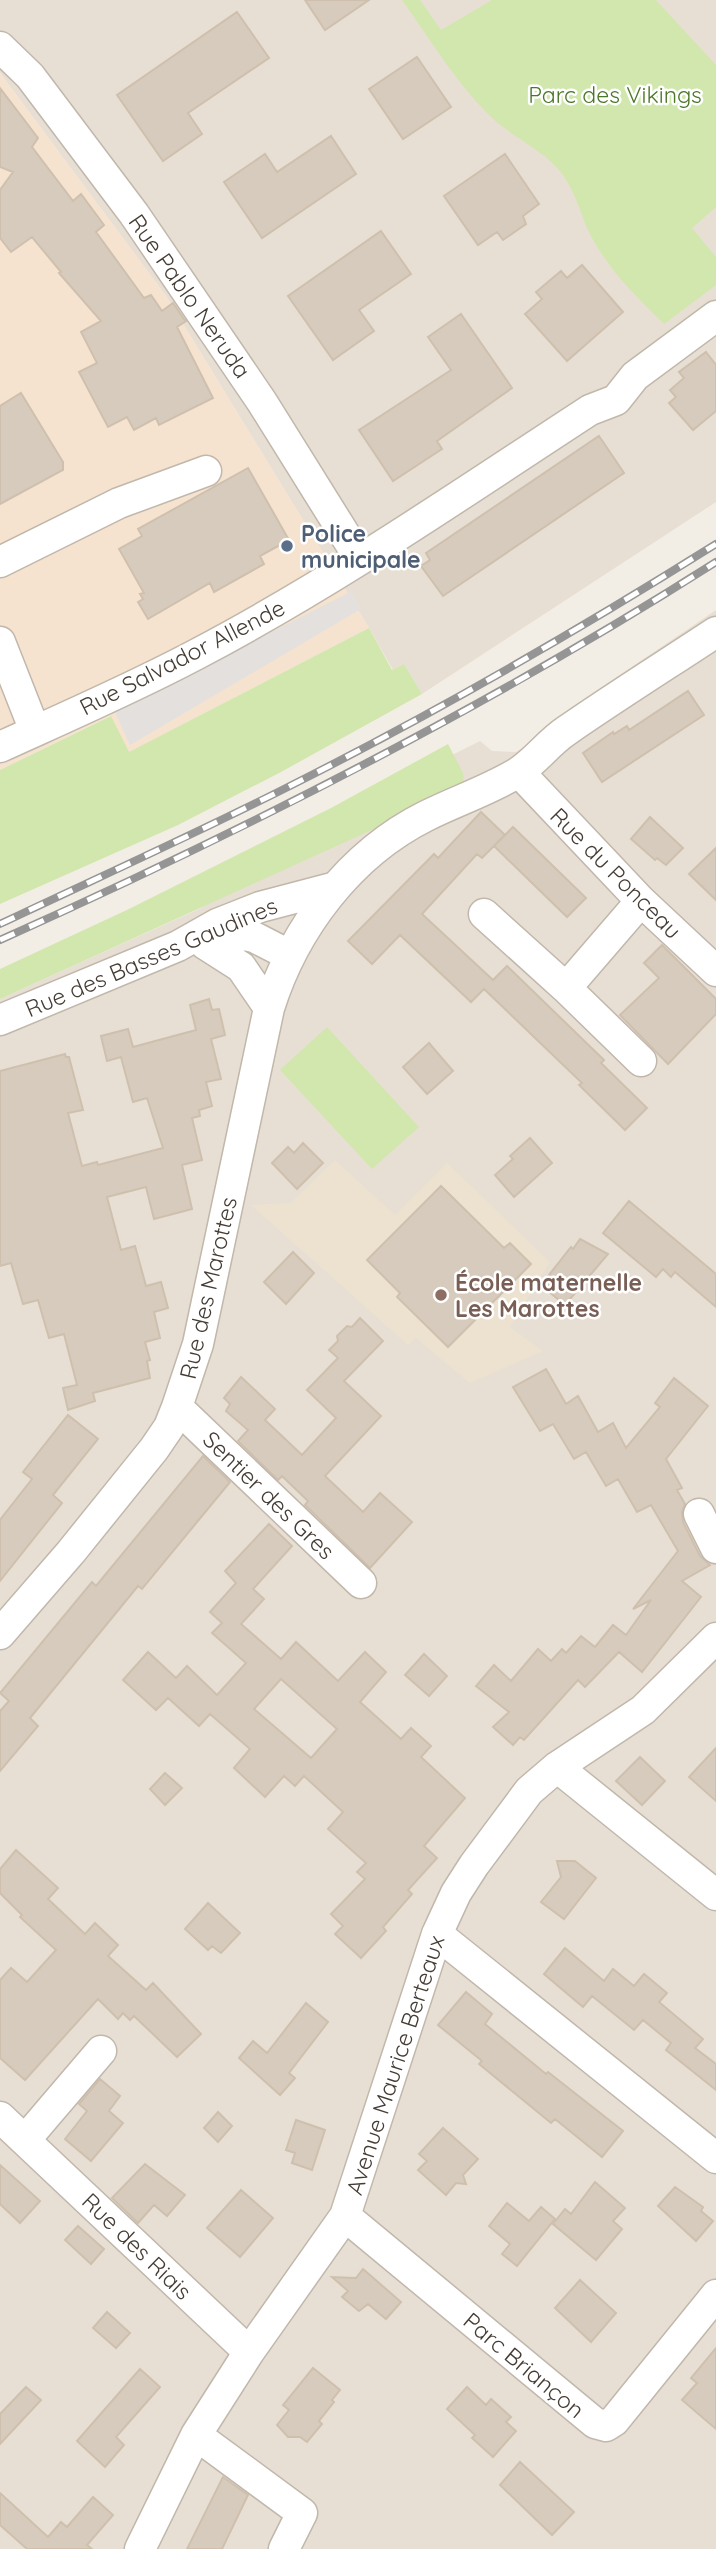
<svg xmlns="http://www.w3.org/2000/svg" width="716" height="2549" font-family="Quicksand,sans-serif">
	<style>
		.residential { fill: #e7dfd3 }
		.commercial { fill: #f5e3d0 }
		.education { fill: #ece2cf }
		.green { fill: #d1e7ad }
		.parking { fill: #e3e0dd }
		.building { fill: #d7cbbd; stroke: #cfc0ae; stroke-width: 2; fill-rule: evenodd }
		.lines { fill: none; stroke-linecap: round; stroke-linejoin: round }
		.minor-casing { stroke: #c1b7ab; stroke-width: 33 }
		.minor { stroke: #fff; stroke-width: 30 }
		.rail-casing { stroke: #959595; stroke-width: 8 }
		.rail { stroke: #fff; stroke-width: 5; stroke-dasharray: 16; stroke-linecap: butt }
		.service-dot { fill: #5c6f8a; stroke: #fff; stroke-width: 2.5 }
		.education-dot { fill: #8d6e63; stroke: #fff; stroke-width: 2.5 }
		.labels { text-anchor: middle; dominant-baseline: central; stroke-width: 5; stroke-linejoin: round; paint-order: stroke }
		.park-label { font-size: 23px; fill: #4b7728; stroke: #fff }
		.street-label { font-size: 23px; fill: #453d35; stroke: #fff }
		.service-label { font-size: 23px; font-weight: bold; fill: #4e5e75; stroke: #fff; text-anchor: start }
		.education-label { font-size: 23px; font-weight: bold; fill: #785e54; stroke: #fff; text-anchor: start }
	</style>
	<rect width="100%" height="100%" fill="#f3eee5"/>
	<!-- residential -->
	<path class="residential" d="M0,0H716V502L422,694L404,664L393,670L369,628L166,296L0,73Z
		M716,610V2549H0V999L199,909L444,759L480,741L492,751L516,752L541,737L568,710Z"/>
	<!-- commercial -->
	<path class="commercial" d="M0,73L166,296L369,628L128,753L110,716L0,770Z"/>
	<!-- education -->
	<path class="education" d="M335,1160L395,1215L447,1163L550,1262L510,1327L543,1351L470,1383L416,1338L408,1345L251,1205L291,1203Z"/>
	<!-- green -->
	<path class="green" d="M402,0H420L441,30L492,0H656L716,65V207L692,228L716,257V285L664,324C635,295 613,275 592,238C581,218 578,196 563,175C545,150 511,137 489,115C455,81 430,39 402,0Z
		M369,628L392,670L404,664L422,694L281,772L178,825L0,904V770L111,716L129,752Z
		M448,744L463,773L464,784L433,802L0,999V969L129,909L331,808Z
		M327,1027L419,1127L372,1169L280,1070Z"/>
	<!-- parking -->
	<path class="parking" d="M352,591L361,609L130,745L115,712Z"/>
	<!-- building -->
	<path class="building" d="M305,0H369L325,30Z
		M237,12L269,58L188,113L202,134L163,161L117,95Z
		M417,57L451,107L403,139L369,89Z
		M0,88L38,138L32,147L73,201L81,194L104,225L96,232L144,298L151,295L162,311L173,303L184,319L186,321L177,327L213,398L159,425L156,418L134,430L127,417L108,427L79,372L97,363L81,332L101,321L59,273L61,272L32,237L11,252L0,238V190L13,172L0,167Z
		M331,136L356,174L262,238L224,182L265,154L277,172Z
		M505,154L539,204L523,216L526,224L503,240L497,232L478,245L444,196Z
		M381,231L411,274L359,310L374,331L333,360L288,296Z
		M582,265L623,312L567,361L525,314L542,299L536,292L561,271L567,278Z
		M461,314L512,388L437,441L442,449L393,481L359,430L451,370L428,337Z
		M706,352L716,365V411L693,430L669,403L676,397L670,390L684,378L679,372Z
		M21,393L63,462V470L0,504V406Z
		M599,436L624,473L443,596L421,566L430,560L426,553Z
		M248,468L289,540L260,556L264,564L214,592L210,583L148,619L138,602L143,599L140,594L144,593L119,549L142,536L138,529Z
		M688,691L704,715L602,782L583,753L613,732L614,734L627,726L629,730Z
		M481,812L505,835L482,858L477,854L422,914L493,980L507,966L604,1060L601,1063L647,1108L625,1130L579,1085L582,1083L484,989L471,1002L400,935L372,964L348,941L434,854L438,858Z
		M650,817L683,848L666,865L657,858L655,860L631,839Z
		M513,827L586,898L567,917L494,846Z
		M716,848V900L689,874Z
		M662,945L716,999V1014L668,1064L620,1015L659,978L644,963Z
		M209,999L212,1010L219,1009L225,1035L211,1039L221,1079L206,1082L212,1106L199,1110L200,1116L192,1118L202,1160L182,1165L192,1209L154,1219L146,1187L107,1197L121,1250L135,1246L146,1286L161,1282L168,1308L154,1312L160,1338L145,1342L150,1360L147,1361L150,1378L93,1393L95,1401L68,1410L63,1388L77,1385L64,1334L49,1338L38,1300L23,1304L11,1263L0,1266V1071L65,1054L66,1057H69L83,1110L68,1113L82,1166L97,1162L98,1165L163,1148L147,1098L133,1102L121,1057L107,1061L101,1036L128,1029L133,1047L196,1030L190,1005Z
		M429,1043L453,1071L427,1094L403,1067Z
		M530,1138L552,1163L514,1197L495,1175L513,1159L510,1156Z
		M303,1143L323,1163L297,1189L272,1163L288,1147L294,1153Z
		M441,1186L504,1248L510,1243L531,1264L448,1347L397,1297L400,1293L367,1260Z
		M629,1201L716,1274V1307L675,1272L671,1277L663,1269L656,1277L603,1233Z
		M580,1239L608,1254L565,1305L541,1285L571,1247L573,1249Z
		M293,1252L314,1273L286,1304L264,1282Z
		M360,1318L383,1341L344,1381L381,1416L325,1476L363,1512L380,1493L412,1522L370,1568L305,1505L308,1501L282,1476L278,1480L238,1441L248,1430L226,1411L230,1404L224,1398L241,1377L275,1409L265,1420L302,1455L336,1418L307,1390L338,1358L329,1350L338,1341L337,1336L347,1326L352,1327Z
		M546,1369L566,1404L578,1396L598,1432L613,1423L626,1448L660,1407L655,1403L674,1378L708,1406L666,1459L682,1488L677,1490L685,1504L682,1512L683,1522L700,1556L710,1565L682,1581L701,1597L642,1672L619,1652L585,1687L578,1680L524,1740L520,1737L513,1745L493,1727L509,1712L476,1686L494,1665L511,1681L538,1649L551,1661L562,1649L566,1653L581,1636L595,1647L613,1625L626,1635L651,1600L633,1609L678,1551L651,1505L637,1512L618,1479L606,1486L586,1452L574,1459L553,1424L540,1431L513,1387Z
		M68,1415L98,1439L53,1495L62,1503L0,1581V1520L32,1479L23,1472Z
		M203,1456L230,1482L142,1589L138,1586L30,1718L38,1726L0,1771V1711L9,1701L0,1693L92,1582L96,1586Z
		M269,1524L292,1546L253,1589L264,1599L241,1624L281,1659L296,1642L338,1681L365,1652L386,1672L360,1702L401,1739L411,1728L431,1746L421,1757L465,1798L424,1846L437,1858L408,1890L412,1894L383,1927L386,1931L361,1958L335,1934L343,1926L331,1914L365,1879L357,1872L366,1863L328,1829L343,1812L304,1776L295,1786L284,1776L265,1797L234,1768L250,1749L210,1714L199,1726L168,1698L156,1710L123,1680L148,1652L176,1678L187,1666L217,1695L246,1663L212,1633L222,1623L210,1612L236,1583L225,1571ZM281,1679L337,1729L311,1758L254,1709Z
		M424,1654L447,1676L429,1696L405,1675Z
		M716,1748V1801L689,1777Z
		M640,1757L665,1781L642,1805L616,1781Z
		M165,1773L182,1788L165,1805L150,1789Z
		M16,1850L58,1888L48,1899L85,1934L95,1923L118,1945L108,1956L146,1990L153,1983L201,2034L177,2057L134,2016L130,2020L123,2013L118,2019L98,1999L25,2080L0,2058V1980L11,1968L27,1982L56,1950L20,1917L22,1915L0,1893V1869Z
		M557,1861H575L596,1878L564,1919L541,1902L561,1877Z
		M208,1903L240,1933L221,1953L212,1946L208,1950L185,1929Z
		M565,1948L604,1981L613,1969L634,1986L644,1974L667,1993L659,2002L703,2039L695,2048L716,2064V2090L666,2050L671,2043L643,2020L634,2030L592,1996L583,2007L544,1974Z
		M466,1992L492,2014L485,2024L546,2074L548,2072L623,2131L602,2157L555,2119L551,2123L479,2064L482,2061L438,2025Z
		M306,2003L328,2022L289,2073L295,2078L280,2095L239,2058L253,2041L267,2053Z
		M100,2079L120,2096L109,2111L123,2123L91,2161L65,2139L87,2111L79,2104Z
		M218,2112L232,2126L218,2142L204,2128Z
		M296,2120L325,2130L312,2170L292,2163L295,2153L286,2150Z
		M443,2128L478,2159L463,2175L466,2184L456,2183L446,2195L418,2170L427,2161L419,2154Z
		M145,2164L185,2195L167,2216L154,2205L138,2223L112,2198Z
		M0,2165L40,2201L20,2223L0,2204Z
		M595,2182L625,2208L613,2221L622,2229L596,2260L553,2224L565,2209L571,2214Z
		M675,2187L703,2207L701,2211L713,2221L696,2241L658,2206Z
		M241,2190L273,2218L240,2257L207,2228Z
		M507,2203L529,2221L541,2207L555,2219L517,2266L502,2254L510,2244L489,2226Z
		M78,2226L104,2249L91,2264L65,2240Z
		M363,2269L401,2302L386,2319L368,2304L359,2311L342,2297L348,2291L332,2277L356,2278Z
		M580,2280L616,2313L591,2342L555,2308Z
		M107,2312L130,2333L116,2348L93,2328Z
		M716,2348V2429L682,2400L697,2383L691,2378Z
		M313,2368L340,2390L332,2400L334,2402L319,2421L322,2424L307,2442L300,2437H288L277,2425L289,2410L283,2405Z
		M140,2369L160,2387L116,2437L124,2445L105,2467L77,2441Z
		M26,2387L41,2400L0,2444V2414Z
		M467,2387L486,2405L491,2399L511,2417L506,2422L516,2431L493,2457L472,2438L475,2435L447,2409Z
		M520,2462L574,2512L552,2535L500,2485Z
		M223,2477L248,2495L222,2549H187Z
		M0,2493L48,2537L61,2522L67,2527L93,2497L113,2515L87,2545L92,2549H27L0,2525Z"/>
	<g class="lines">
		<!-- minor casing -->
		<g class="minor-casing">
			<path id="minor" d="M0,47L30,76L134,214L262,402L360,559
				M0,562L119,503L206,471
				M0,642L35,731
				M0,747C66,717 133,688 197,654C334,582 461,494 590,410L616,400L635,376L716,316
				M519,772L641,901L716,971
				M641,901L566,988L641,1061
				M484,914L566,988
				M206,943L245,935L254,937L289,955
				M205,944L241,967L269,1008
				M0,1020L178,946L217,924L260,907L336,887
				M177,1407L361,1583
				M699,1514L716,1548
				M0,1634L71,1552L154,1449L169,1427L177,1407L198,1344L269,1008C294,928 350,854 426,816C456,801 489,790 517,773C535,762 548,743 566,731C615,697 666,665 716,632
				M557,1767L716,1895
				M437,1934L716,2158
				M0,2117L249,2352
				M25,2140L101,2051
				M345,2216L595,2423L606,2426L614,2421L716,2295
				M196,2435L302,2513L284,2549
				M140,2549L196,2435L249,2352L345,2216L437,1934L456,1893L474,1865L529,1791L557,1767L643,1710L716,1638"/>
		</g>
		<!-- minor -->
		<use href="#minor" class="minor"/>
		<!-- rail casing -->
		<g class="rail-casing">
			<path id="rail" d="M0,924C93,880 186,838 278,792C428,717 574,633 716,544
				M0,940C246,830 488,707 716,562"/>
		</g>
		<!-- rail -->
		<use href="#rail" class="rail"/>
	</g>
	<!-- markers -->
	<circle class="service-dot" cx="287" cy="546" r="7"/>
	<circle class="education-dot" cx="441" cy="1295" r="7"/>
	<g class="labels">
		<!-- park labels -->
		<g class="park-label">
			<text x="615" y="94">Parc des Vikings</text>
		</g>
		<!-- street labels -->
		<g class="street-label">
			<text transform="translate(190 296) rotate(55)">Rue Pablo Neruda</text>
			<text transform="translate(182 657) rotate(-27)">Rue Salvador Allende</text>
			<text transform="translate(616 873) rotate(45)">Rue du Ponceau</text>
			<text transform="translate(151 957) rotate(-23)">Rue des Basses Gaudines</text>
			<text transform="translate(208 1288) rotate(-77)">Rue des Marottes</text>
			<text transform="translate(269 1495) rotate(44)">Sentier des Gres</text>
			<text transform="translate(395 2065) rotate(-72)">Avenue Maurice Berteaux</text>
			<text transform="translate(137 2246) rotate(44)">Rue des Riais</text>
			<text transform="translate(524 2365) rotate(40)">Parc Briançon</text>
		</g>
		<!-- service labels -->
		<g class="service-label">
			<text x="301" y="533">Police<tspan x="301" dy="26">municipale</tspan></text>
		</g>
		<!-- education labels -->
		<g class="education-label">
			<text x="455" y="1282">École maternelle<tspan x="455" dy="26">Les Marottes</tspan></text>
		</g>
	</g>
</svg>
